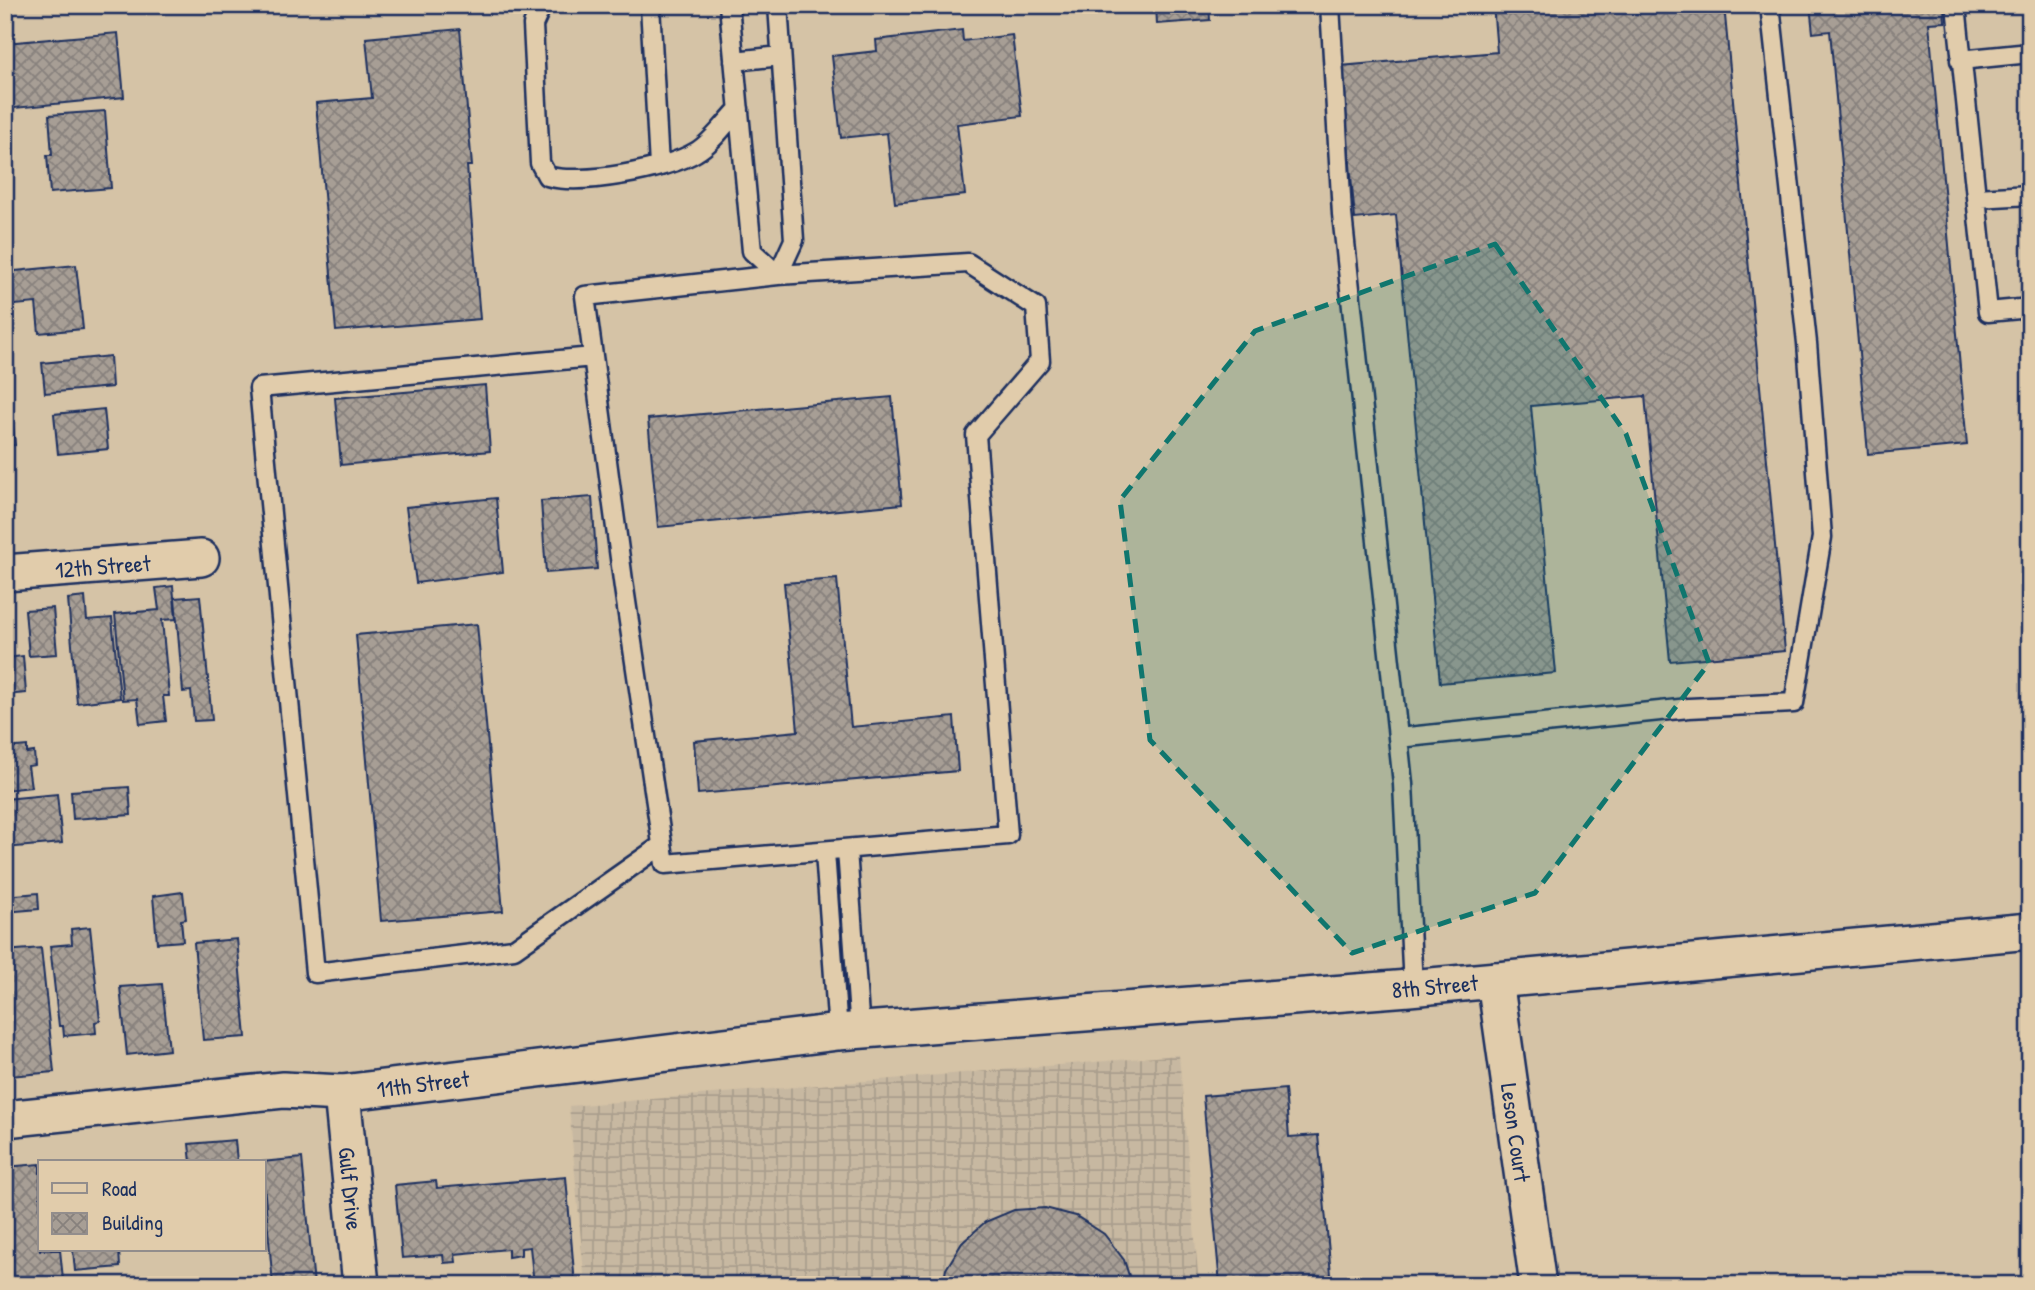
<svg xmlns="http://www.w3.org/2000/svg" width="2035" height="1290" font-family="'Patrick Hand',sans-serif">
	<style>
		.industrial { fill: url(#industrial-grid) }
		.building { fill: url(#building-cross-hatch); stroke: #1b2f5e; stroke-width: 2 }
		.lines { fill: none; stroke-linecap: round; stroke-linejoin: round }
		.lane-casing { stroke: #1b2f5e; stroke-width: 23 }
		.street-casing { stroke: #1b2f5e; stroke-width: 40 }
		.lane { stroke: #e1ccab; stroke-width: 18 }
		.street { stroke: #e1ccab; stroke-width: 35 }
		.marked { fill: #0f766e; fill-opacity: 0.2; stroke: #0f766e; stroke-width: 5; stroke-dasharray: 14 9; stroke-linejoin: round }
		.labels { text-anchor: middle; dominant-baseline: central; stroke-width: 6; stroke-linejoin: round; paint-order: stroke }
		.street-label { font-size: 23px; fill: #1b2f5e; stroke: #e1ccab }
	</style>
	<defs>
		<pattern id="industrial-grid" width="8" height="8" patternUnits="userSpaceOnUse" patternTransform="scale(1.75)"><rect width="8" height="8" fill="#c7b8a1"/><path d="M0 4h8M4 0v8" fill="none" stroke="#aa9e8d"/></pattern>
		<pattern id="building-cross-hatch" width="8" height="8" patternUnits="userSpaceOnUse" patternTransform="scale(1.75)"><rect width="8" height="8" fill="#a79e95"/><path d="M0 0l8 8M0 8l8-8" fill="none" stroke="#87817d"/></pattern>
	</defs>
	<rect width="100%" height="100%" fill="#d5c3a6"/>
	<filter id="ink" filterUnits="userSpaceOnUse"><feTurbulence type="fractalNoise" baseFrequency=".0143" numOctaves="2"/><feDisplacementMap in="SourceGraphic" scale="14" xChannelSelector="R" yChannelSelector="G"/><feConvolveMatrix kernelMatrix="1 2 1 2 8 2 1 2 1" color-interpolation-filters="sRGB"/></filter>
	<g filter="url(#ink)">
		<!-- industrial -->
		<path class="industrial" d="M1179,1055L1199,1285H585L569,1106Z"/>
		<!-- building -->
		<path class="building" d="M1156,5H1209L1210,20L1157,24Z
			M1493,5H1724L1785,651L1670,661L1645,396L1531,406L1556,673L1440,683L1396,215L1355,219L1341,66L1497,52Z
			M1810,5H1944L1945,22L1929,23L1967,445L1868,454L1830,31L1813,33Z
			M460,29L472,166H467L480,319L336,331L316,103L372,98L366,38Z
			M962,30L963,41L1012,35L1022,116L957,124L965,195L895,203L887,133L841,138L832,56L877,51L876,40Z
			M118,33L124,97L5,109V43Z
			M105,111L111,188L50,193L47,155H52L49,115Z
			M76,265L83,329L39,333L36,303L5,306V272Z
			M110,356L112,387L45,393L42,363Z
			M485,385L490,451L341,465L335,398Z
			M892,397L902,504L658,527L648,419Z
			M10,398L15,445L5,446V399Z
			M104,409L108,449L58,454L54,414Z
			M592,497L597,569L546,573L541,501Z
			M496,498L503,572L416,583L406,507Z
			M837,579L851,727L954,717L958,771L698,794L694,741L798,731L784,583Z
			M173,586L176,619L162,620L169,696H163L166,721L140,724L137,699L123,700L115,614L159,610L156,588Z
			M200,596L212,720L194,721L191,691L183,692L175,598Z
			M85,597L87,620L112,618L120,698L77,703L68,599Z
			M53,608L57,654L29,656L25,610Z
			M477,624L503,911L381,921L356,635Z
			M23,656L26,693L5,695V658Z
			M27,746V753L34,752L35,765L28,766L31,787L5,790V748Z
			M129,787L131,815L73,819L71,791Z
			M57,794L62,843L5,848V799Z
			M183,892L186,919L181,920L183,941L157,943L153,896Z
			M38,893L39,909L5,912V896Z
			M90,927L100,1021L95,1022L96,1033L64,1036L63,1026H59L50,946L72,944L71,929Z
			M237,939L246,1037L203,1040L194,943Z
			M41,948L54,1072L10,1076L5,1032V951Z
			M162,984L169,1050L127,1055L120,987Z
			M1285,1089L1289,1137L1318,1135L1332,1285H1220L1203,1096Z
			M235,1140L237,1162H191L189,1144Z
			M302,1158L314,1285H273L262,1162Z
			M40,1164V1250H60L63,1279L10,1284L5,1239V1167Z
			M566,1177L575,1285H534L530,1247L521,1248V1255L508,1257V1249L455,1254L456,1262L444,1263L443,1255L402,1258L395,1185L436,1181L437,1188Z
			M1045,1208L1076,1216L1104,1234L1124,1260L1132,1285H943L946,1269L962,1243L985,1222L1014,1210Z
			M73,1250H119L120,1267L75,1271Z"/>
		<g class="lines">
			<!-- lane casing -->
			<g class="lane-casing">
				<path id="lane" d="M542,5L533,25L540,163L547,176C579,186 667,170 696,152C712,143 726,122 739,109
					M650,5L659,166
					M729,5L752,251L778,275L968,263L1036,307L1040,361L976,435L1008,835L665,864L624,588L585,296L778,275
					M778,5L794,240L778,275
					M1330,5L1342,214L1403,784L1413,987
					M1956,5L1988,312L2030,308
					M1960,60L2030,53
					M734,61L781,56
					M1977,198L2030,195
					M593,357L259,388L315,973L514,949L662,845
					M1398,738L1689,708L1794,703L1822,537L1807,343L1770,5
					M847,850L860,1031
					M825,852L838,1032"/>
			</g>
			<!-- street casing -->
			<g class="street-casing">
				<g id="street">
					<path id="s1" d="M5,573L201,558"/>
					<path id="s2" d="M1495,980L1538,1285"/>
					<path id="s3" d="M342,1093L361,1285"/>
					<path id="s4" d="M5,1119L283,1090L342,1093L838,1032L1409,988L2030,931"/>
				</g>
			</g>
			<!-- lane -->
			<use href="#lane" class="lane"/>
			<!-- street -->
			<use href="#street" class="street"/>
		</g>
	</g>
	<!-- marked area -->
	<path class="marked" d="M1495,244L1626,434L1709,663L1535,893L1352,953L1150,740L1120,500L1255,331Z"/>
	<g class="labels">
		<!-- street labels -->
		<g class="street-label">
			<text stroke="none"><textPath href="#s1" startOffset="98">12th Street</textPath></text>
			<text stroke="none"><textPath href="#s4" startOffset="1437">8th Street</textPath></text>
			<text stroke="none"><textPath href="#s4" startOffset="420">11th Street</textPath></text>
			<text stroke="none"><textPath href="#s2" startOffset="154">Leson Court</textPath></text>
			<text stroke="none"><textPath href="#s3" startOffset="96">Gulf Drive</textPath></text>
		</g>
	</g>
	<!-- margin -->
	<rect width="2035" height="1290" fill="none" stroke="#e1ccab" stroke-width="28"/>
	<rect x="14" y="14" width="2007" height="1262" fill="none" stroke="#1b2f5e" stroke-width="2.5" filter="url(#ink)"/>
	<!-- legend -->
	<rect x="38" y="1160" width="228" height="91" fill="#e1ccab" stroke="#928d8c" stroke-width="2"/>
	<rect x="52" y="1183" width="35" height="10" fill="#e1ccab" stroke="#928d8c" stroke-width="2"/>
	<text x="102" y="1196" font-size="21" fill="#1b2f5e">Road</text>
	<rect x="52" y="1213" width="35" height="21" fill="url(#building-cross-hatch)" stroke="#928d8c" stroke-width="2"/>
	<text x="102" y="1230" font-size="21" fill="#1b2f5e">Building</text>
</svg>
